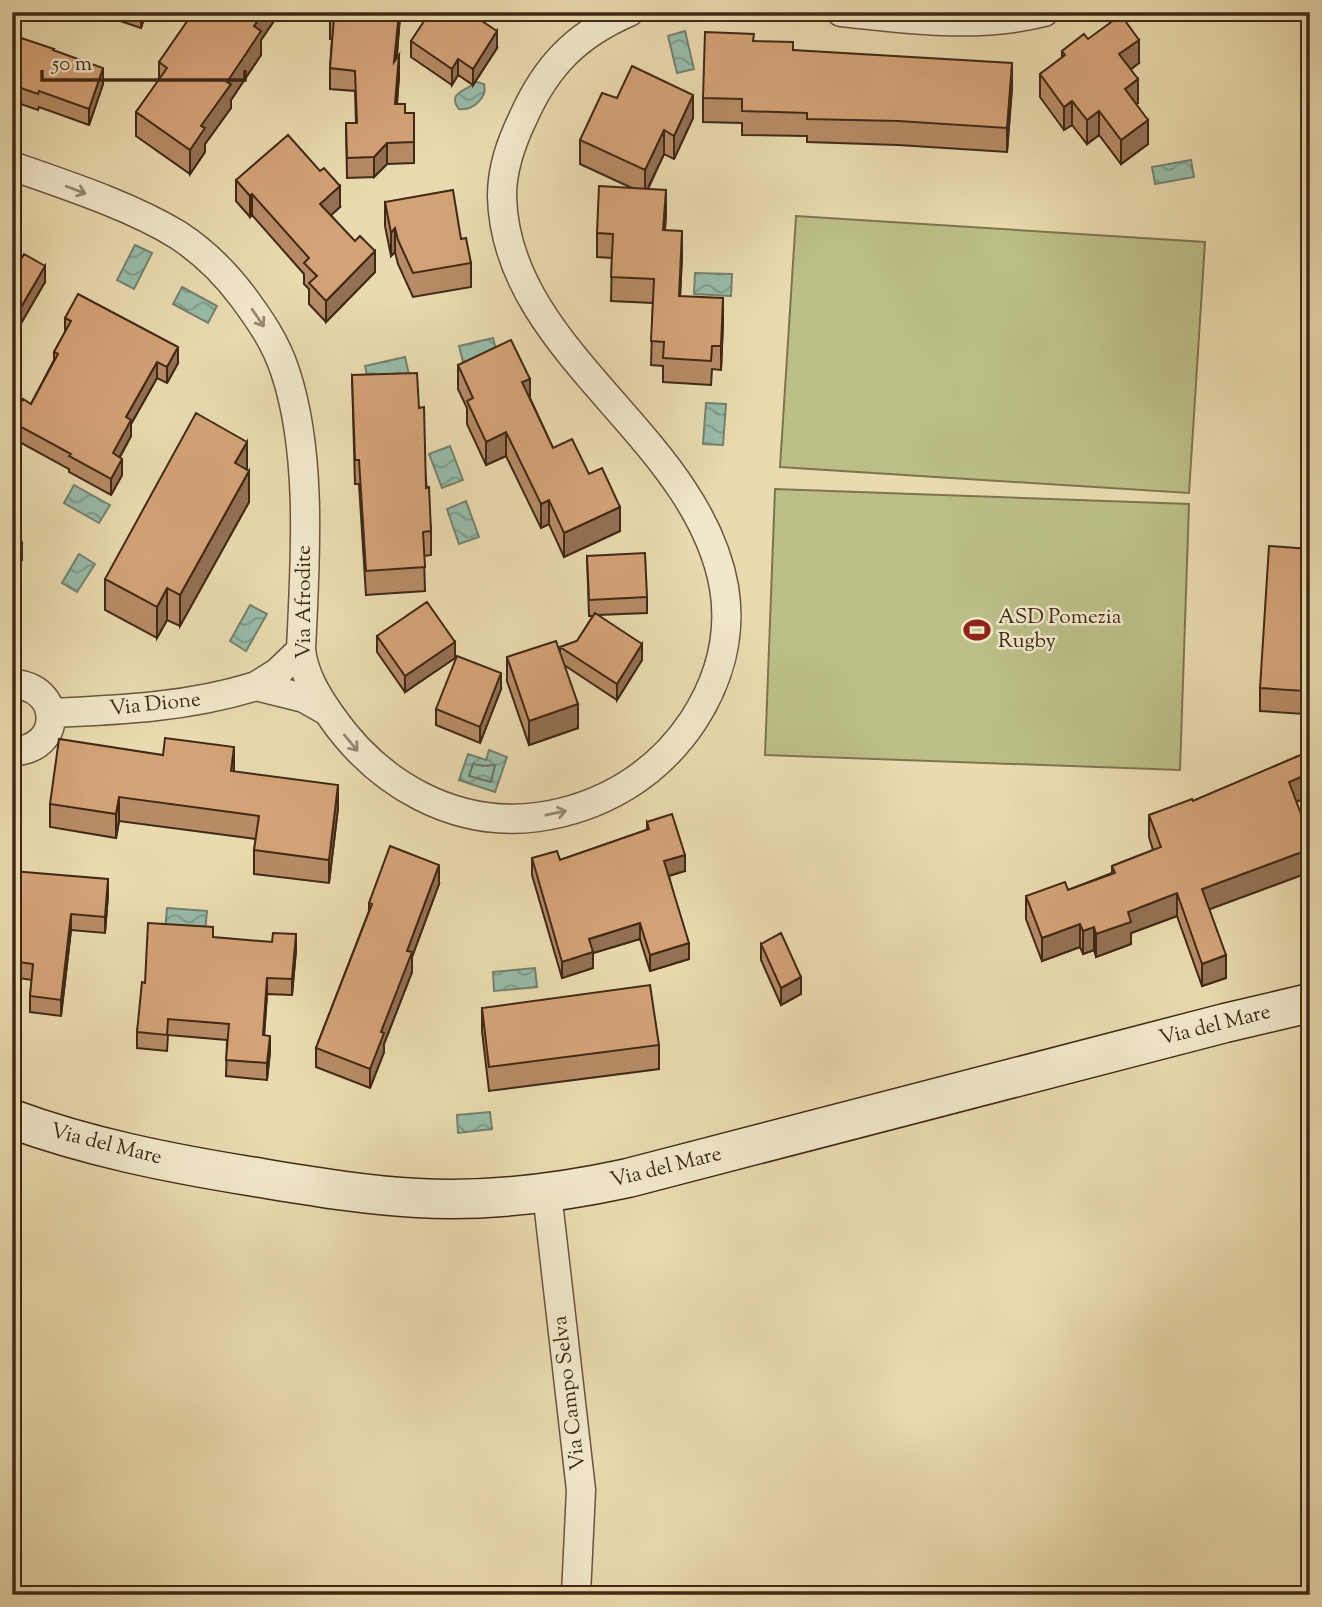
<svg xmlns="http://www.w3.org/2000/svg" width="1322" height="1607" font-family="'Sorts Mill Goudy',serif">
	<style>
		.green { fill: #bbbe87; stroke: #7e744e; stroke-width: 2 }
		.water { fill: url(#water-waves); stroke: #74816e; stroke-width: 2 }
		.lines { fill: none; stroke-linecap: round; stroke-linejoin: round }
		.shore { stroke: #6c725f; stroke-width: 2 }
		.street-casing { stroke: #6a553c; stroke-width: 31 }
		.secondary-casing { stroke: #402915; stroke-width: 41 }
		.street { stroke: #f1e7cb; stroke-width: 28 }
		.secondary { stroke: #f1e7cb; stroke-width: 38 }
		.wall { fill: #b68b66; stroke: #402915; stroke-width: 2 }
		.shaded-wall { fill: #947153; stroke: #402915; stroke-width: 2 }
		.building { fill: #d4a277; stroke: #402915; stroke-width: 2 }
		.oneway { stroke: #988870 }
		.labels { text-anchor: middle; dominant-baseline: central; stroke-width: 5; stroke-linejoin: round; paint-order: stroke }
		.street-label { font-size: 21px; fill: #402915; stroke: #f1e7cb }
		.poi-label { font-size: 21px; fill: #402915; stroke: #f1e7cb; text-anchor: start }
	</style>
	<defs>
		<pattern id="water-waves" width="16" height="10" patternUnits="userSpaceOnUse" patternTransform="scale(1.75)"><rect width="16" height="10" fill="#97bba9"/><path d="M0 5q4-4 8 0t8 0" fill="none" stroke="#7d9888"/></pattern>
	</defs>
	<rect width="100%" height="100%" fill="#e9daaf"/>
	<filter id="stains"><feTurbulence type="fractalNoise" baseFrequency=".00286" numOctaves="4"/><feColorMatrix values="0 0 0 0 .2 0 0 0 0 .09 0 0 0 0 .02 0 0 0 .5 -.17"/></filter>
	<radialGradient id="worn" r=".72"><stop offset=".6" stop-color="#630" stop-opacity="0"/><stop offset="1" stop-color="#630" stop-opacity=".3"/></radialGradient>
	<!-- green -->
	<path class="green" d="M796,216L1205,242L1189,493L780,467Z
		M775,489L1189,504L1180,770L765,755Z"/>
	<!-- water -->
	<path class="water" d="M685,31L694,69L677,73L668,36Z
		M477,82L484,84C488,98 472,111 459,109C446,93 467,90 477,82Z
		M1191,160L1194,177L1155,184L1152,167Z
		M135,245L152,253L134,289L117,280Z
		M695,273L732,274L731,296L694,294Z
		M182,287L217,306L208,323L173,304Z
		M493,338L497,353L463,362L459,346Z
		M405,357L409,375L369,385L365,366Z
		M706,403L726,404L723,445L703,444Z
		M450,446L463,480L442,488L429,454Z
		M74,485L110,505L99,523L64,503Z
		M466,501L479,537L459,544L447,509Z
		M79,554L95,564L77,592L62,583Z
		M250,605L267,614L246,651L230,641Z
		M489,750L507,757L495,792L459,780L468,754L486,760Z
		M167,908L207,911L205,933L165,931Z
		M535,968L537,987L494,991L493,972Z
		M490,1112L492,1129L458,1133L457,1115Z"/>
	<g class="lines">
		<!-- shore -->
		<path class="shore" d="M473,764L484,766L495,765L491,782L469,776Z"/>
		<!-- street casing -->
		<g class="street-casing">
			<path id="street" d="M841,12C908,19 977,29 1044,12
				M12,166C66,185 131,206 178,235C204,252 225,273 243,297C260,320 276,343 285,371C313,454 305,563 301,650C304,675 317,696 331,716C378,784 454,828 538,817C602,808 657,775 693,721C719,681 732,635 724,587C697,435 505,352 502,196C502,168 511,143 523,118C546,66 576,35 629,12
				M301,650L277,673L256,686L304,698L327,711
				M12,684C64,686 63,751 12,751
				M51,713C121,710 189,707 256,686
				M547,1193L581,1490L576,1595"/>
		</g>
		<!-- secondary casing -->
		<g class="secondary-casing">
			<path id="secondary" d="M12,1119C88,1147 169,1163 249,1176C305,1185 361,1195 417,1198C487,1202 559,1193 628,1178L1225,1023L1310,1003"/>
		</g>
		<!-- street -->
		<use href="#street" class="street"/>
		<!-- secondary -->
		<use href="#secondary" class="secondary"/>
	</g>
	<!-- wall -->
	<path class="wall" d="M93,12H146L141,28Z
		M187,12H280L261,40V55L231,100V108L205,144V152L190,174L136,136V112L159,80V62L186,24V14Z
		M330,12H400L397,58L399,76L397,104L405,113H414V163L387,164L374,177L347,178L346,123H356L355,91L330,89V68L332,39H330Z
		M1088,39L1139,63L1131,69L1138,103L1136,104L1148,144L1121,164L1099,135L1087,144L1072,125L1064,130L1040,97V74L1062,58V51Z
		M411,41L497,48L473,85L458,75L452,85L411,57Z
		M754,41L793,50L1012,87L1007,152L898,145L807,142V136L742,135V123L703,122V98Z
		M12,46L54,51L103,84L89,125L39,107L38,110L12,101Z
		M617,98L693,118L674,159L664,154L648,189L666,213L665,230L682,255L680,296L723,322L721,370L712,369L711,385L663,382V366L651,365L653,303L611,301L612,258L597,257V233L632,188L580,164V140Z
		M236,180L340,207L331,215L375,272L326,322L309,304V289L304,284V274L252,215L250,217L236,201Z
		M385,202L461,239L471,263V287L413,297L398,264L395,252L391,256L385,226Z
		M12,259L45,282L20,325L12,320Z
		M65,318L178,363L167,383L157,378L131,424V436L120,457L122,475L111,495L69,472V469L12,438V418L31,404L54,360V352L65,332Z
		M458,365L530,398L553,448L589,474L620,531L564,557L549,524L541,528L506,456L486,465L467,424V408L458,389Z
		M352,375L419,408L431,531V555L424,556L425,591L366,595L359,484H355Z
		M247,470L249,502L180,626L167,620L157,638L105,610V579Z
		M1310,549V633L1304,714L1260,711V688Z
		M587,556L647,597V613L598,615L642,660L617,700L564,665L578,728L529,745L507,681V657L560,654V647L577,641L593,616H589Z
		M377,636L455,658L405,692L377,652Z
		M501,689L480,743L436,725V709Z
		M1310,751V796L1296,802L1310,838V872L1209,909L1226,978L1202,986L1177,916L1131,933V944L1096,957L1094,950L1083,954L1080,947L1042,961L1026,919V896L1068,890L1112,873V866L1153,850L1149,837V815L1193,801Z
		M234,772L338,808L329,883L254,874V850L256,839L119,821L116,838L50,827V804Z
		M647,822L685,871L669,876L689,959L650,971L640,939L593,953V968L562,978L532,875V858L560,860L647,830Z
		M12,871L108,895L105,933L71,930L61,1016L30,1012V996L32,980L12,977Z
		M439,884L412,957V972L384,1044V1052L370,1088L316,1067V1048L369,911V903Z
		M213,938L296,950L292,995L267,994L264,1035L270,1052L267,1080L226,1076L227,1040L168,1035L167,1051L137,1048V1032L145,983Z
		M761,944L801,994L781,1005L761,960Z
		M482,1008L659,1045V1069L489,1091L482,1031Z"/>
	<!-- shaded-wall -->
	<path class="shaded-wall" d="M141,12H146L141,28Z
		M264,12H280L261,40V55L231,100V108L205,144V152L190,174V150L201,126L227,82L254,26Z
		M399,12H400V19L394,82V62Z
		M497,31V48L473,85V69Z
		M1139,40V63L1119,78V54Z
		M399,55V76L395,125V104Z
		M458,59V75L452,85V69Z
		M1012,63V87L1007,152V128Z
		M103,68V84L89,125V109Z
		M1138,79V103L1125,112V89Z
		M693,95V118L674,159V136Z
		M1072,101V125L1064,130V107Z
		M1099,111V135L1087,144V120Z
		M1148,120V144L1121,164V140Z
		M664,130V154L645,194V170Z
		M387,143V164L374,177V157Z
		M340,186V207L320,225V204Z
		M666,190V213L663,254V230Z
		M252,194V215L250,217V196Z
		M395,228V252L391,256V233Z
		M682,231V255L679,320V296Z
		M375,251V272L326,322V301Z
		M45,266V282L20,325V309Z
		M723,298V322L721,370V346Z
		M178,347V363L167,383V367Z
		M157,362V378L131,424V436L113,469V453L126,417Z
		M530,379V402L522,382Z
		M506,432V456L486,465V442Z
		M247,442V473L235,463Z
		M122,459V475L111,495V479Z
		M249,471V502L180,626V595Z
		M549,500V524L541,528V504Z
		M620,507V531L564,557V533Z
		M22,544V560L12,576V560Z
		M167,588V620L157,638V607Z
		M1310,609V633L1304,714V691Z
		M455,642V658L405,692V676Z
		M642,644V660L617,700V684Z
		M501,673V689L480,743V727Z
		M578,704V728L529,745V721Z
		M234,747V771L231,795V771Z
		M1310,773V796L1289,805V782Z
		M338,785V808L329,883V860Z
		M119,797V821L116,838V814Z
		M1310,849V872L1202,912V889Z
		M685,855V871L664,877V861Z
		M439,865V884L412,957V972L384,1044V1052L370,1088V1069L381,1032L407,951Z
		M108,879V895L105,933V917Z
		M1177,893V916L1131,933V944L1096,957V934L1128,912Z
		M71,914V930L61,1016V1000Z
		M640,923V939L593,953V968L562,978V962L589,939Z
		M1080,924V947L1042,961V938Z
		M1094,927V950L1083,954V931Z
		M296,934V950L292,995V979Z
		M689,943V959L650,971V955Z
		M1226,955V978L1202,986V964Z
		M801,977V994L781,1005V988Z
		M267,978V994L263,1051V1035Z
		M270,1036V1052L267,1080V1063Z"/>
	<!-- building -->
	<path class="building" d="M187,12H264L254,26L261,31L227,82L231,84L201,126L205,128L190,150L136,112L167,68L159,62L190,17L186,14Z
		M330,12H399L394,62L399,55L395,104H405V113H414V142L387,143L374,157L347,158L346,123H357L355,71L330,68L334,18H330Z
		M430,12H468L497,31L473,69L458,59L452,69L411,41Z
		M1121,15L1139,40L1119,54L1138,79L1125,89L1148,120L1121,140L1099,111L1087,120L1072,101L1064,107L1040,74L1065,55L1062,51L1084,34L1088,39Z
		M705,32L754,34L753,41L793,42V50L1012,63L1007,128L898,121L807,119V113L742,111V99L703,98Z
		M15,36L54,49L53,50L103,68L89,109L39,91L38,94L12,85V46Z
		M632,66L693,95L674,136L664,130L645,170L580,140L602,93L617,98Z
		M288,135L320,171L324,168L340,186L320,204L355,241L360,236L375,251L326,301L309,283L317,276L304,263L309,258L252,194L250,196L236,180Z
		M599,186L666,190L663,230L682,231L679,296L723,298L721,346H712L711,361L663,358L664,342L651,341L654,279L611,277L613,234L597,233Z
		M453,190L461,239L466,238L471,263L413,273L398,240L395,228L391,233L385,202Z
		M24,254L45,266L20,309L12,304V259L19,263Z
		M78,294L178,347L167,367L157,362L126,417L131,420L113,453L122,459L111,479L69,456L71,454L12,422V418L23,399L31,404L58,354L54,352L71,321L65,318Z
		M511,340L530,379L522,382L553,448L572,439L589,474L602,468L620,507L564,533L549,500L541,504L506,432L486,442L467,401L473,398L458,365Z
		M417,373L419,408L424,407L426,488L429,487L431,531L423,532L425,567L366,571L359,460H355L352,375Z
		M196,413L247,442L235,463L249,471L180,595L167,588L157,607L105,579Z
		M12,538L22,544L12,560Z
		M1269,546L1310,549V609L1304,691L1260,688Z
		M645,553L647,597L589,600L587,556Z
		M427,602L455,642L405,676L377,636Z
		M595,613L642,644L617,684L560,647L577,641Z
		M556,641L578,704L529,721L507,657Z
		M457,656L501,673L480,727L436,709Z
		M165,738L234,747L231,771L338,785L329,860L254,850L259,816L119,797L116,814L50,804L59,739L163,755Z
		M1310,751V773L1289,782L1310,838V849L1202,889L1226,955L1202,964L1177,893L1128,912L1131,922L1096,934L1094,927L1083,931L1080,924L1042,938L1026,896L1065,882L1068,890L1115,873L1112,866L1161,847L1149,815L1192,799L1193,801Z
		M672,814L685,855L664,861L689,943L650,955L640,923L589,939L593,952L562,962L532,858L557,851L560,860L649,829L647,822Z
		M390,846L439,865L407,951L412,952L381,1032L384,1033L370,1069L316,1048L372,904L369,903Z
		M12,871L108,879L105,917L71,914L61,1000L30,996L33,964L12,961Z
		M148,923L213,927V937L272,942L273,933L296,934L292,979L267,978L263,1035L270,1036L267,1063L226,1060L229,1024L168,1019L167,1035L137,1032L142,982L145,983Z
		M781,933L801,977L781,988L761,944Z
		M650,985L659,1045L489,1067L482,1008Z"/>
	<!-- one-way arrows -->
	<defs><path id="oneway-shaft" d="M-6 0H5M1.5-3L5.5 0L1.5 3" fill="none" stroke-width="1.6" stroke-linecap="round" stroke-linejoin="round" transform="scale(1.75)"/></defs>
	<g class="oneway">
		<use href="#oneway-shaft" transform="translate(76 190) rotate(21)"/>
		<use href="#oneway-shaft" transform="translate(258 318) rotate(56)"/>
		<use href="#oneway-shaft" transform="translate(351 743) rotate(50)"/>
		<use href="#oneway-shaft" transform="translate(556 813) rotate(-12)"/>
	</g>
	<!-- icons -->
	<defs>
		<g id="stadium-bare" transform="scale(2.1)"><path d="M0-5a6.5 5 0 1 0 0 10a6.5 5 0 1 0 0-10ZM-3.5-1.8h7v3.6h-7Z" fill="#8f2418" stroke="#f1e7cb" stroke-width="2.5" paint-order="stroke"/></g>
	</defs>
	<g fill-rule="evenodd">
		<use href="#stadium-bare" x="977" y="630"/>
	</g>
	<g class="labels">
		<!-- street labels -->
		<g class="street-label">
			<text transform="translate(305 602) rotate(-90)">Via Afrodite</text>
			<text transform="translate(155 705) rotate(-6)">Via Dione</text>
			<text transform="translate(1215 1026) rotate(-14)">Via del Mare</text>
			<text transform="translate(106 1145) rotate(14)">Via del Mare</text>
			<text transform="translate(666 1168) rotate(-14)">Via del Mare</text>
			<text transform="translate(570 1393) rotate(-97)">Via Campo Selva</text>
		</g>
		<!-- poi labels -->
		<g class="poi-label">
			<text x="998" y="618">ASD Pomezia<tspan x="998" dy="24">Rugby</tspan></text>
		</g>
	</g>
	<!-- margin -->
	<rect width="1322" height="1607" fill="none" stroke="#e9daaf" stroke-width="42"/>
	<rect x="14" y="14" width="1294" height="1579" fill="none" stroke="#402915" stroke-width="3.5"/>
	<rect x="21" y="21" width="1280" height="1565" fill="none" stroke="#402915" stroke-width="2"/>
	<!-- scale -->
	<path d="M42 70v10h203v-10" fill="none" stroke="#402915" stroke-width="3.5"/>
	<text x="52" y="70" font-size="21" fill="#402915" stroke="#f1e7cb" stroke-width="5" paint-order="stroke">50 m</text>
	<rect width="100%" height="100%" filter="url(#stains)"/>
	<rect width="100%" height="100%" fill="url(#worn)"/>
</svg>
